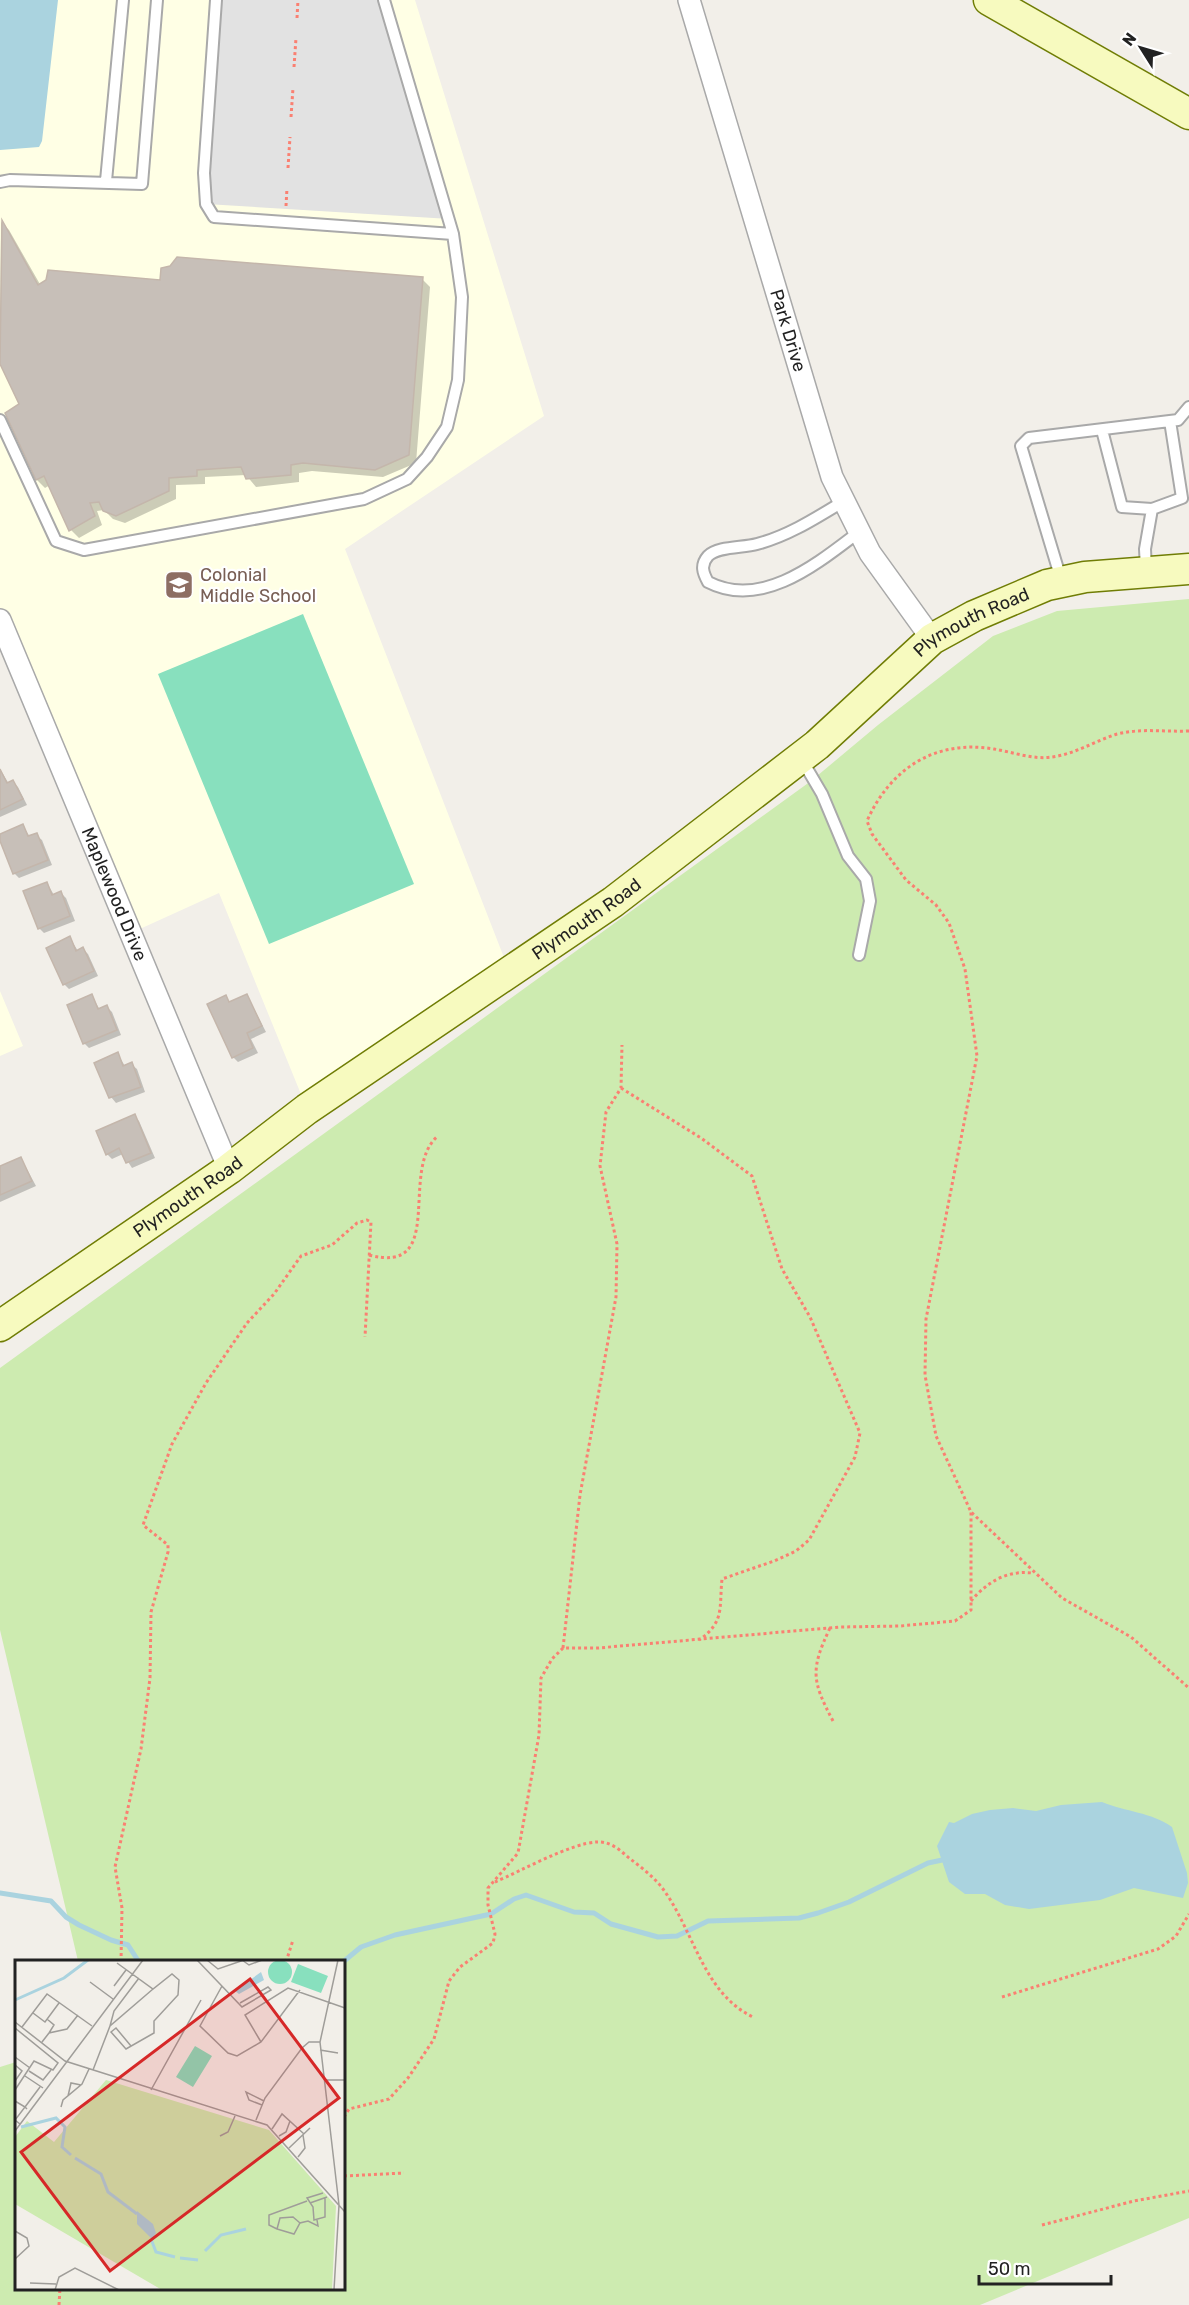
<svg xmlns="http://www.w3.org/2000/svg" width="1189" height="2305" font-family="Rubik,sans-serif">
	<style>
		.education { fill: #ffffe5 }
		.grass { fill: #cdebb0 }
		.pitch { fill: #88e0be }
		.parking { fill: #e2e2e2 }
		.water { fill: #aad3df }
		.shadow { fill: #0003 }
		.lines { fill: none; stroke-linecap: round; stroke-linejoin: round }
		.stream { stroke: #aad3df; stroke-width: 5 }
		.building { fill: #c7bfb8; stroke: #c4b6ab; stroke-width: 1.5 }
		.lane-casing { stroke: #a9a9a9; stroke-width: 14 }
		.street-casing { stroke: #a9a9a9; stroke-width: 24 }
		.secondary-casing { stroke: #707d05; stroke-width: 33 }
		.path { stroke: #fa8072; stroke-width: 3; stroke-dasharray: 3 3; stroke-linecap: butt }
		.lane { stroke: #fff; stroke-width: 10 }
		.street { stroke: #fff; stroke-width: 21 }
		.secondary { stroke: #f7fabf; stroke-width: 30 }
		.labels { text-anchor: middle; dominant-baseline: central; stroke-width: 4.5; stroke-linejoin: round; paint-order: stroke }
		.street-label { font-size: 18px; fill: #222; stroke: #fff }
		.education-label { font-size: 18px; fill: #785e54; stroke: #fff; text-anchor: start }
		.inset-river { fill: none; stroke: #aad3df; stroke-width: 3 }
		.inset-road { fill: none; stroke: #9f9d99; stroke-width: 1.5 }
		.view { fill: #d62828; fill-opacity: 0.15; stroke: #d62828; stroke-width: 3 }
		.inset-edge { fill: none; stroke: #222; stroke-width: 3 }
	</style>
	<rect width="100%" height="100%" fill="#f2efe9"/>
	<!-- education -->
	<path class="education" d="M0,0H415L544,416L345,549L510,973L307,1109L219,893L131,933L0,620Z
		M0,991L23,1046L0,1056Z"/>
	<!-- grass -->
	<path class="grass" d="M1189,599V2218L980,2305H0V2067L16,2062V2288H344V1962L78,1961L0,1630V1368L811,781L878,725L993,636L1057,611Z"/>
	<!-- pitch -->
	<path class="pitch" d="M303,614L414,884L269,944L158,674Z"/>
	<!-- parking -->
	<path class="parking" d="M216,0H383L450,219L206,204Z"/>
	<!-- water -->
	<path class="water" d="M0,0H58L42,141L39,147L0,150Z
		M1102,1802C1126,1812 1151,1812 1172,1827L1187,1873L1188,1883L1183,1898L1134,1888L1100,1900L1029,1909L1005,1905L985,1894H965L949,1882L937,1846L949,1822L954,1823L972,1814L990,1810L1013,1808L1036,1811L1061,1805Z"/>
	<!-- shadow -->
	<path class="shadow" d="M1,222L9,230L41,286L422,279L430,287L416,463L383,477L312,471L299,473V482L256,487L246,475L205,477V484L176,485V499L125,523L113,519L104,510L97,511L102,525L79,538L71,530L50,485L45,488L37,480L21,405L0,360Z
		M0,769L9,784L13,782L18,787L27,805L0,817Z
		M23,826L30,837L36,835L42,840L52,865L19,878L14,873L0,835Z
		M47,883L54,895L61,893L66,898L75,921L44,933L39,928Z
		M70,938L78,951L83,949L88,954L98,976L69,989L64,984Z
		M247,995L266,1032L251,1039L258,1053L238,1062L233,1057L226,997L231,1003Z
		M92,996L100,1010L107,1007L112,1012L121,1035L89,1048L84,1043Z
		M117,1053L125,1066L131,1064L137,1069L145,1092L116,1103L111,1097Z
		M134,1116L139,1121L155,1158L132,1168L123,1154L112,1159L107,1154Z
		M21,1158L36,1186L0,1202V1168Z"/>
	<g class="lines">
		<!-- stream -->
		<path class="stream" d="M0,1893L51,1901L66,1917L79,1925L111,1940L128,1945L139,1962
			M343,1962L361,1947L395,1935L491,1914L514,1899L526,1895L574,1912L594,1913L611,1924L658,1937L677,1936L708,1921L799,1918L818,1913L849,1902L928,1863L947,1859"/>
	</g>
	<!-- building -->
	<path class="building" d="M2,220L38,285L46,280L48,270L160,280L161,268L170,266L177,257L423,277L409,455L375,470L303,463L291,465V475L246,479L241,467L197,470V476L169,478V491L116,516L103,511L99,502L90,503L95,516L69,531L44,476L36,480L5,413L19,404L0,364Z
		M0,769L7,783L13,780L23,799L0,810Z
		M23,824L28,836L37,833L48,860L13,874L0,841V834Z
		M47,882L52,895L61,891L70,916L38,929L23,891Z
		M70,936L76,951L83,947L94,971L63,985L46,948Z
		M92,994L98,1009L107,1005L117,1030L83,1044L67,1005Z
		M247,994L262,1026L247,1033L253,1048L232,1058L207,1004L226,995L229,1002Z
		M118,1052L123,1066L132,1062L141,1087L109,1098L94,1063Z
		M135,1114L151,1153L126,1163L119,1148L106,1155L96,1131Z
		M21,1157L32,1181L0,1195V1166Z"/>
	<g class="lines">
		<!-- lane casing -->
		<g class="lane-casing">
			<path id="lane" d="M216,0L204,173L206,204L214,217L453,234
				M106,181L123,0
				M0,182L10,180L142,184L157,0
				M0,420L56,541L84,550L364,499L407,479L427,457L447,427L458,380L462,297L453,234L384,0
				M1102,430L1122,507L1152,509L1145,549L1146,569
				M844,501C816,518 788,536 757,544C743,548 718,546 708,556C700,565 703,573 708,582C762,610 818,563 859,532
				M1152,509L1182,498L1170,421
				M1061,579L1021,446L1029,438L1178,420L1189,407
				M802,760L822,794L848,856L866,879L870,901L859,955"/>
		</g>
		<!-- street casing -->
		<g class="street-casing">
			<g id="street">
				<path id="s1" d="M689,0L832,477L870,553L932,639"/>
				<path id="s2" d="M0,620L229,1169"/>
			</g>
		</g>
		<!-- secondary casing -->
		<g class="secondary-casing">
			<g id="secondary">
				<path d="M989,0L1189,114"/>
				<path id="s3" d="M0,1326L229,1169L307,1109L613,902L817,745L932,639L974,616L1047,585L1085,577L1189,569"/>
			</g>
		</g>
		<!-- path -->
		<path class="path" d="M297,18L298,0
			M294,67L296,38
			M291,117L293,88
			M288,168L290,137
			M286,206L287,188
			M1189,731C1164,732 1141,728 1117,734C1095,741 1075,754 1052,757C1034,760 1012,752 994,749C935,739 890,769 867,821L872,834L906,880L936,905L949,923L965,969L977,1056L926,1319L925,1375L936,1436L971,1512L1062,1598L1131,1637L1189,1688
			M621,1088L701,1138L752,1176L782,1269L810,1317L860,1433L855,1457L809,1540L796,1551L774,1561L722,1579C719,1608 725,1622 699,1640
			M369,1255C448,1276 398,1169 438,1136
			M971,1601C987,1582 1007,1570 1032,1573
			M830,1628C810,1670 812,1681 833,1721
			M563,1648L580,1495L616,1297L617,1244L600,1166L606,1112L621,1088L622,1045
			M495,1882C521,1871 571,1843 597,1842C610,1841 620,1850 629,1858C641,1867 654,1877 663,1889C694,1931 703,1993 753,2017
			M121,1962L122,1908L115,1867L141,1749L150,1678L151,1612L168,1552V1545L143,1525L172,1444L206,1383L247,1323L274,1294L301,1256L332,1245L357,1223L367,1220L371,1222L365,1337
			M286,1962L293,1940
			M1002,1997L1158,1949L1176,1936L1189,1914
			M344,2117L349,2109L389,2099L408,2078L434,2039L449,1981L460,1967L493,1943L495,1934L488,1905V1888L518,1853L539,1735L541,1678L552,1659L563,1648H598L840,1627L900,1626L955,1621L971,1610V1512
			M344,2176L404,2173
			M1042,2225L1134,2201L1189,2191
			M59,2305L60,2288"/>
		<!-- lane -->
		<use href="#lane" class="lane"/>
		<!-- street -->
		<use href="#street" class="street"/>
		<!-- secondary -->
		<use href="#secondary" class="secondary"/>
	</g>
	<!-- icons -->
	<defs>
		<g id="school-square" transform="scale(1.5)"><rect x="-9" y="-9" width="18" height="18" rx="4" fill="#8d6e63" stroke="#fff"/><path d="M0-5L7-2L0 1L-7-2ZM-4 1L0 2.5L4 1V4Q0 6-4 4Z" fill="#fff"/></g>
	</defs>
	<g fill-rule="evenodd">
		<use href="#school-square" x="179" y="585"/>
	</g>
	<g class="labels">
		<!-- street labels -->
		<g class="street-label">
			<text stroke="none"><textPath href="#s1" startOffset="345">Park Drive</textPath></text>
			<text stroke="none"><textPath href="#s3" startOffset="1202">Plymouth Road</textPath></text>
			<text stroke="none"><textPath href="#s2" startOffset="297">Maplewood Drive</textPath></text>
			<text stroke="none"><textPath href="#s3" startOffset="714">Plymouth Road</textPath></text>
			<text stroke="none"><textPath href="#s3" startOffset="228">Plymouth Road</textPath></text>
		</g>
		<!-- education labels -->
		<g class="education-label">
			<text x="200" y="575">Colonial<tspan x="200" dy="21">Middle School</tspan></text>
		</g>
	</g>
	<!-- overview -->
	<g transform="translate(15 1960)">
		<rect width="330" height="330" fill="#f2efe9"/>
		<path d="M91,120L254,170L321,246L317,330H147L0,244V177L12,161L39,182Z" fill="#cdebb0"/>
		<path d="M253 12a12 12 0 1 1 24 0a12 12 0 1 1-24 0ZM283,4L313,16L306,33L276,22ZM180,86L197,96L178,127L161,117Z" fill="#88e0be"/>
		<path d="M246,12L249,20L224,34L220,31ZM122,251L138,264L141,273L137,279L122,264Z" fill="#aad3df"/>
		<path class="inset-river" d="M0,40L49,18L73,0M6,167L41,158L50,167L47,187L56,195M60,198L86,214L93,232L122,254M136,279L141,292L160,297M190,291L206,275L231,269M165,298L183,300"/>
		<path class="inset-road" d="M182,0L227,47L256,30L253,27L225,43M192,0L203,9L229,0M227,0L234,5L247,0M102,3L138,29L157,14L164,20L163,35L139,61V73L111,89L96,72L101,68L116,86M75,22L98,39M99,26L111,10M207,26L185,66L213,93L222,96L246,82L285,30M18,53L30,62L44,43M32,59L39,65L34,73M0,62L50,101L252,165L330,252M95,66L99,51L124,18M7,67L32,34L77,66M0,68L43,103L38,110L19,101L0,130M27,82L34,73L52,69L63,55M246,82L230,55L273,28L330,48M305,90L323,93M0,97L15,108M0,105L7,111L0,121M78,110L95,66L138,29M14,111L28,120L36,110M10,116L28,128M310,120H330M136,130L186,40M53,136L56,123L66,125M0,141L10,147L0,160L5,164M247,145L234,140L231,132L249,141M46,147L48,140L67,124L74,109M12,149L10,147L25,127M241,160L250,138L287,88L294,82H305M257,169L267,154L289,174M0,171L128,0M205,176L213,172L220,156M264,176L271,172L275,161M274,188L295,168M283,197L290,188L288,175M308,233L292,238L298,247L299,260L310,257V238M295,243L312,237M285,263L278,257L265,258L262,269L279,274L285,263L293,261L303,266L302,260M262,269L254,265V255L292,241M0,271L12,278L14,286L0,299M15,323L41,324M40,330L44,317L60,308L104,330M319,330L324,245L305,82L323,0"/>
		<path class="view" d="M235,19L324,138L95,311L6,192Z"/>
		<rect width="330" height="330" class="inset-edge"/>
	</g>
	<!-- north arrow -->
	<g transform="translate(1141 48) rotate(307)" stroke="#ffffff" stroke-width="4.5" paint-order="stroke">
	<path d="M0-4.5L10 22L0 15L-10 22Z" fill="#222222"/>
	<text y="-9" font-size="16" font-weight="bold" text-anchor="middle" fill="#222222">N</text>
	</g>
	<!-- scale -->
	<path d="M979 2275v9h132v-9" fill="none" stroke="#222222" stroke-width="3"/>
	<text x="988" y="2275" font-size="18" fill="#222222" stroke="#ffffff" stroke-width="4.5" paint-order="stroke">50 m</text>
</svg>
